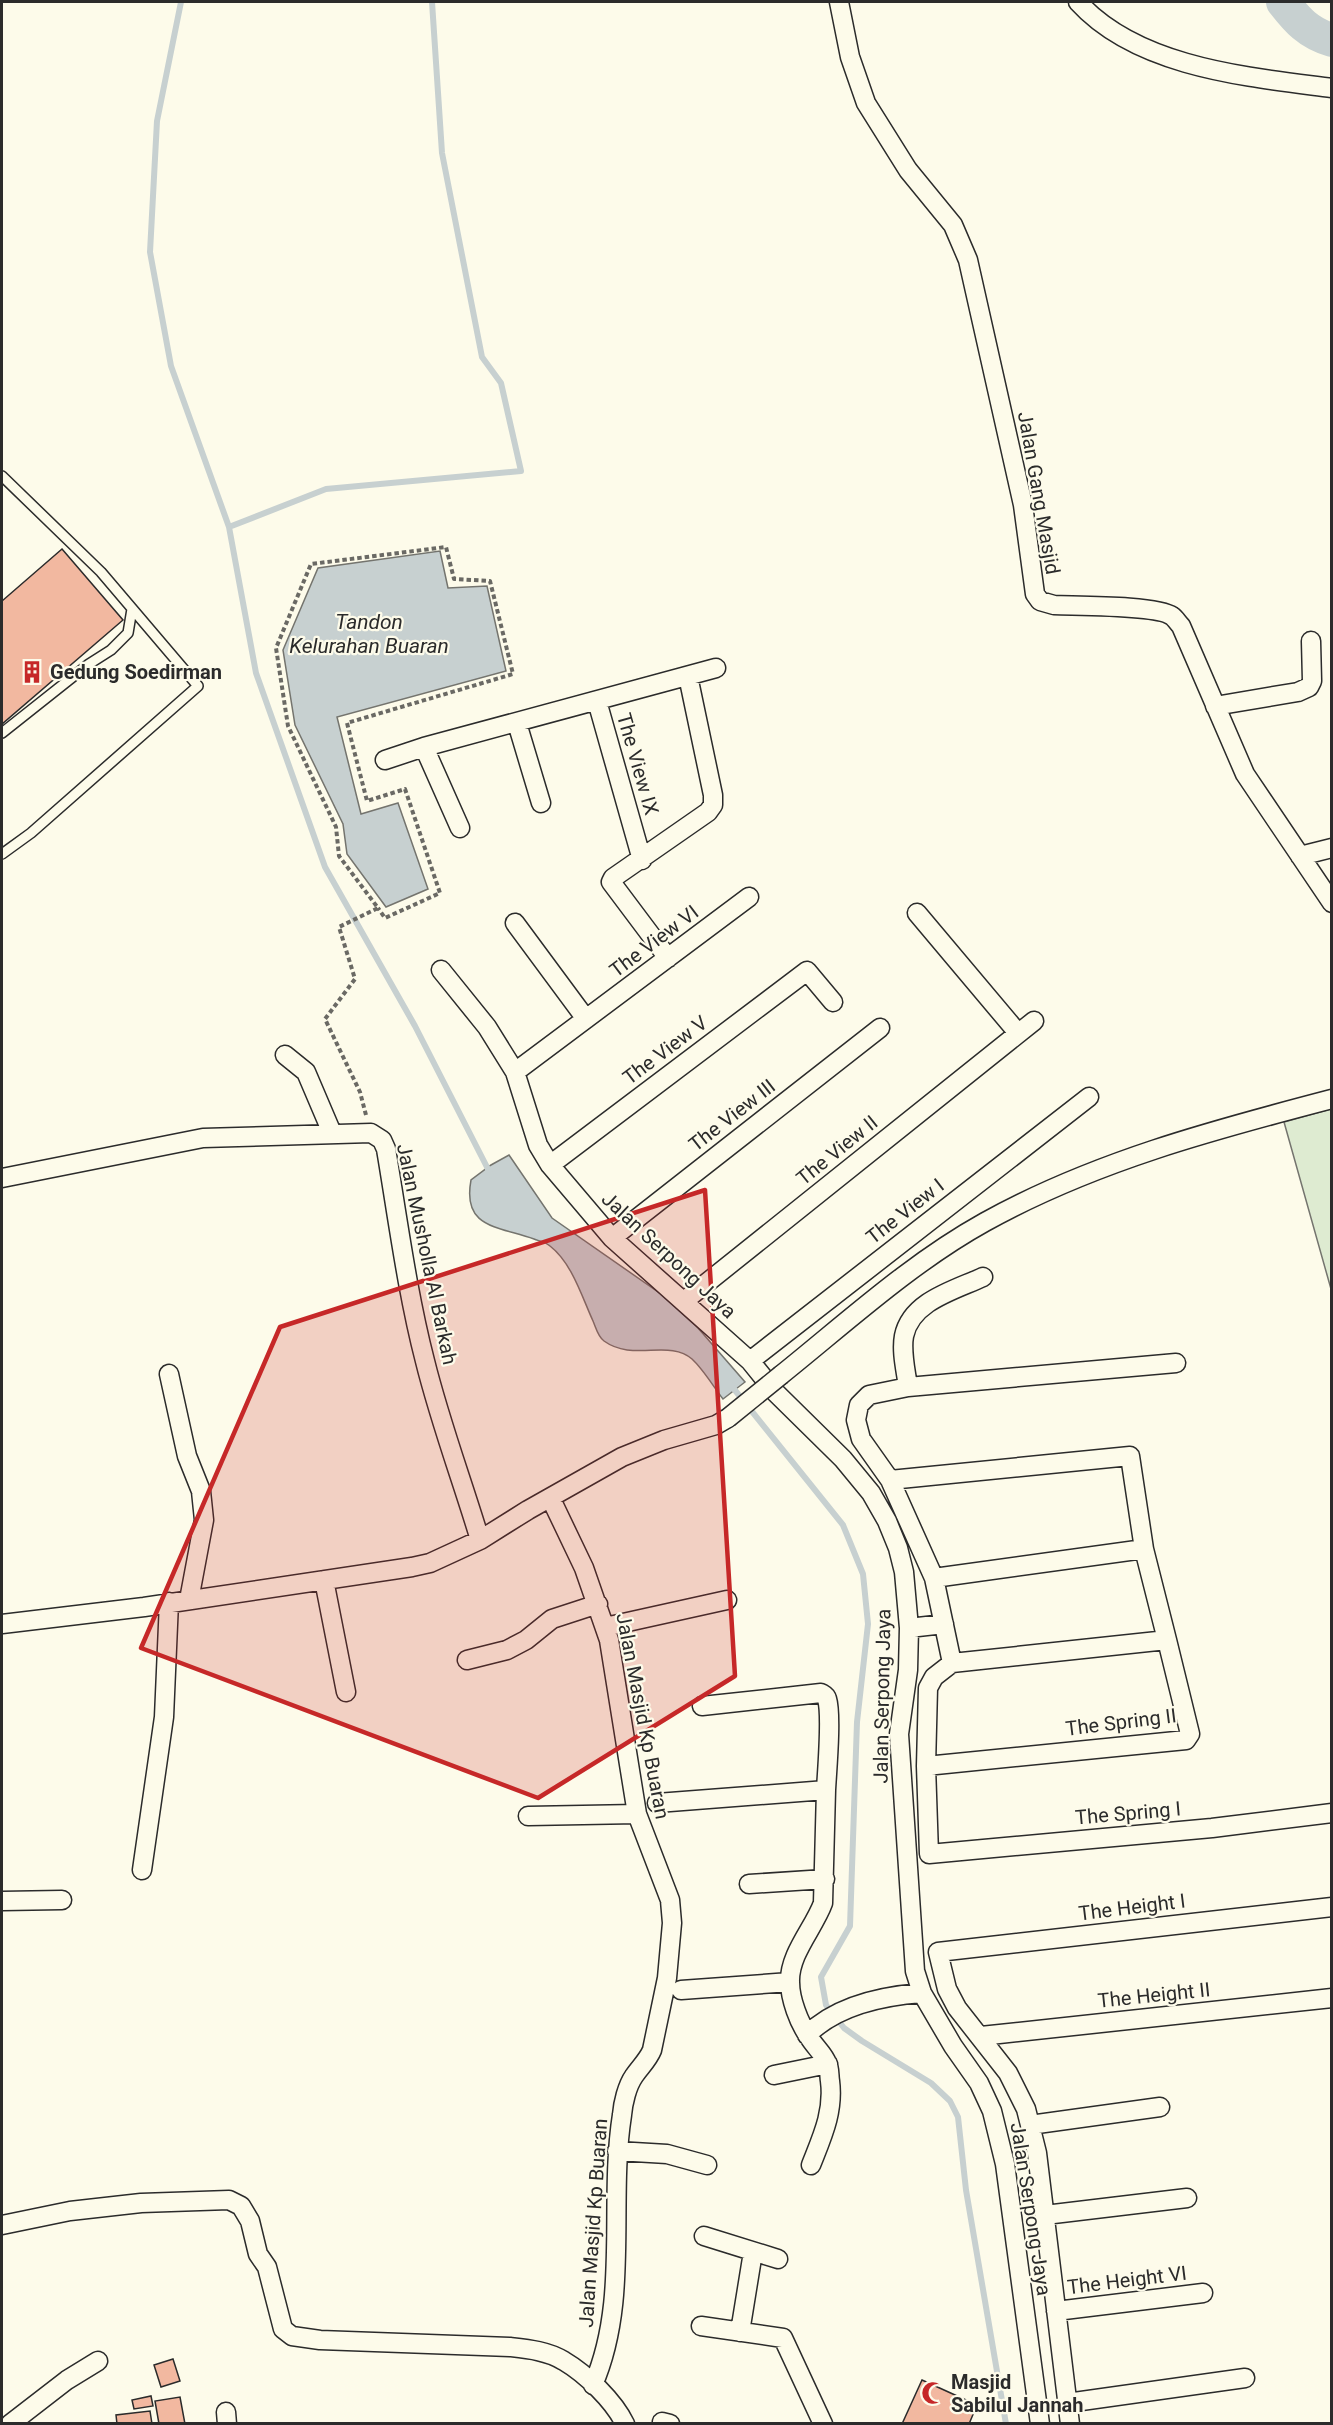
<svg xmlns="http://www.w3.org/2000/svg" width="1333" height="2425" font-family="Roboto,sans-serif">
	<style>
		.green { fill: #deebd1; stroke: #74746e; stroke-width: 1.5 }
		.water { fill: #c7d0d0; stroke: #74746e; stroke-width: 1.5 }
		.lines { fill: none; stroke-linecap: round; stroke-linejoin: round }
		.stream { stroke: #c7d0d0; stroke-width: 6 }
		.river { stroke: #c7d0d0; stroke-width: 34 }
		.building { fill: #f2b8a0; stroke: #2b2b2b; stroke-width: 1.5 }
		.service-casing { stroke: #2b2b2b; stroke-width: 12 }
		.minor-casing { stroke: #2b2b2b; stroke-width: 21 }
		.path { stroke: #6a6964; stroke-width: 4; stroke-dasharray: 4.5 3; stroke-linecap: butt }
		.service { stroke: #fdfbea; stroke-width: 9 }
		.minor { stroke: #fdfbea; stroke-width: 18 }
		.minor-bridge-casing { stroke: #2b2b2b; stroke-width: 21; stroke-linecap: butt }
		.minor-bridge { stroke: #fdfbea; stroke-width: 18 }
		.marked { fill: #c62828; fill-opacity: 0.2; stroke: #c62828; stroke-width: 4.5; stroke-linejoin: round }
		.labels { text-anchor: middle; dominant-baseline: central; stroke-width: 4.5; stroke-linejoin: round; paint-order: stroke }
		.street-label { font-size: 20px; fill: #2b2b2b; stroke: #fdfbea }
		.poi-label { font-size: 20px; font-weight: bold; fill: #2b2b2b; stroke: #fdfbea; text-anchor: start }
		.water-label { font-size: 21px; font-style: italic; fill: #2b2b2b; stroke: #fdfbea }
	</style>
	<rect width="100%" height="100%" fill="#fdfbea"/>
	<!-- green -->
	<path class="green" d="M1331,1109H1332L1331,1289L1284,1122Z"/>
	<!-- water -->
	<path class="water" d="M440,551L448,588L487,586L506,671L337,717L361,814L398,803L428,889L386,907L347,854L343,824L295,725L283,650L318,568Z
		M509,1155L552,1218L661,1294L698,1328L745,1382L723,1399C713,1386 703,1369 692,1359C669,1339 633,1362 604,1341C598,1337 596,1328 593,1321C582,1297 572,1263 550,1246C546,1242 539,1241 534,1239C497,1226 462,1228 471,1180L491,1165Z"/>
	<g class="lines">
		<!-- stream -->
		<path class="stream" d="M181,2L157,121L150,252L171,366L229,527L256,673L325,867L415,1026L491,1175
			M229,527L326,489L521,471L501,383L482,357L442,153L432,2
			M730,1384L843,1525L863,1574L868,1624L857,1722L850,1926L821,1977L826,2005L844,2028L862,2041L931,2083L950,2101L958,2117L966,2190L1006,2424"/>
		<!-- river -->
		<path class="river" d="M1283,2C1297,20 1308,33 1332,40"/>
	</g>
	<!-- building -->
	<path class="building" d="M62,549L123,620L2,724V601Z
		M173,2359L180,2381L161,2387L154,2365Z
		M922,2380L977,2405L969,2424H902Z
		M151,2396L153,2406L134,2409L132,2400Z
		M180,2397L185,2424H159L155,2401Z
		M150,2411L152,2424H117L116,2415Z"/>
	<g class="lines">
		<!-- service casing -->
		<g class="service-casing">
			<path id="service" d="M2,476L101,572L198,686L31,833L2,854
				M2,733L89,664L111,650L128,633L132,609"/>
		</g>
		<!-- minor casing -->
		<g class="minor-casing">
			<path id="minor" d="M839,2L850,57L866,103L908,170L953,225L968,260L1023,505L1035,594L1040,601L1054,605C1076,606 1157,605 1172,616C1175,618 1178,623 1181,626L1245,774L1332,903
				M1078,2C1138,68 1248,77 1332,88
				M597,701L642,860
				M1215,706L1298,692L1309,687L1312,681L1311,641
				M517,723L541,803
				M424,747L460,828
				M385,760L424,747L716,668
				M1300,856L1332,848
				M917,913L1018,1033
				M515,923L586,1019
				M668,958L611,882L613,878L708,812L713,805V795L688,676
				M441,970L487,1027L515,1072L538,1145L550,1165L612,1238L750,1361L776,1393L843,1459L871,1493L887,1521L898,1548L904,1572L909,1628L908,1670L899,1734L915,1971L922,1993L953,2046L979,2083L992,2111L1005,2164L1040,2424
				M285,1055L306,1072L332,1133
				M515,1072L749,897
				M550,1165L807,971L833,1002
				M2,1178L203,1138L371,1133L382,1140L386,1149C398,1220 407,1291 425,1361C440,1422 462,1480 480,1540
				M612,1238L880,1028
				M684,1301L1034,1021
				M750,1361L1089,1097
				M1176,1363L908,1387L869,1395L859,1405L856,1420L861,1439L890,1480L934,1578L952,1663L934,1677L928,1688L926,1766L929,1854L1212,1828L1332,1813
				M169,1374L187,1456L201,1491L204,1520L189,1600
				M781,1375C847,1322 911,1263 985,1222C1093,1162 1213,1130 1332,1099
				M908,1387C906,1371 901,1352 904,1336C911,1301 955,1290 983,1277
				M890,1480L1130,1456L1144,1549
				M551,1499L584,1568L609,1640L637,1814L670,1900L672,1923L667,1978L652,2050C648,2060 640,2067 634,2076C627,2086 623,2103 622,2115C608,2204 630,2300 593,2385
				M934,1578L1144,1549L1167,1640
				M324,1580L346,1692
				M2,1624L144,1607L412,1567L430,1563L480,1540L528,1510L622,1457L664,1440L716,1425L728,1418
				M605,1627L727,1600
				M909,1628L944,1624
				M467,1660L507,1650L526,1640L552,1619L598,1604
				M926,1766L1186,1740L1190,1734L1167,1640L952,1663
				M657,1803L826,1790C827,1771 832,1715 827,1699C826,1695 824,1695 821,1693L702,1706
				M528,1816L637,1814
				M142,1870L164,1717L169,1602
				M749,1884L825,1879
				M2,1901L62,1900
				M681,1990L790,1982
				M807,2035C837,2005 882,1996 922,1993
				M981,2036L1332,1998
				M774,2075L828,2064
				M1030,2125L1160,2107
				M617,2151L667,2154L707,2165
				M811,2165C822,2137 834,2112 830,2081C829,2076 830,2068 827,2063C824,2054 814,2046 809,2037C799,2023 790,1999 790,1982C789,1954 814,1928 823,1903L826,1790
				M1045,2215L1187,2198
				M2,2225L70,2211L141,2203L229,2200L241,2206L250,2221L258,2254L267,2267L283,2329L292,2336L320,2340L510,2347C528,2349 548,2351 564,2361C586,2374 614,2401 625,2424
				M704,2236L778,2259
				M1056,2311L1203,2293
				M701,2326L783,2338L823,2424
				M740,2332L753,2252
				M1067,2403L1245,2378
				M226,2412L227,2424
				M662,2422L670,2424
				M10,2424L67,2380L98,2361
				M1070,2424L1037,2153L1026,2109L1008,2073L957,2008L947,1989L938,1952L1332,1907"/>
		</g>
		<!-- path -->
		<path class="path" d="M366,1115L360,1092L325,1019L355,979L339,927L378,908L339,856L336,827L288,726L276,648L311,564L446,547L454,579L490,581L513,674L347,723L367,801L405,789L440,893L385,918L378,908"/>
		<!-- service -->
		<use href="#service" class="service"/>
		<!-- minor -->
		<use href="#minor" class="minor"/>
		<!-- minor-bridge casing -->
		<g class="minor-bridge-casing">
			<path id="minor-bridge" d="M728,1418L781,1375"/>
		</g>
		<!-- minor-bridge -->
		<use href="#minor-bridge" class="minor-bridge"/>
	</g>
	<!-- marked area -->
	<path class="marked" d="M705,1190L735,1676L538,1798L141,1648L280,1327Z"/>
	<!-- icons -->
	<defs>
		<g id="building-bare" transform="scale(1.8)"><path d="M-4-6H4V6H1V3H-1V6H-4ZM-2.5-4.3h1.7v1.8h-1.7ZM.8-4.3h1.7v1.8H.8ZM-2.5-1h1.7V.8h-1.7ZM.8-1h1.7V.8H.8Z" fill="#c62828" stroke="#fdfbea" stroke-width="2.5" paint-order="stroke"/></g>
		<g id="mosque-bare" transform="scale(1.8)"><path d="M3.5-4.9A6 6 0 1 0 3.5 4.9A5 5 0 1 1 3.5-4.9Z" fill="#c62828" stroke="#fdfbea" stroke-width="2.5" paint-order="stroke"/></g>
	</defs>
	<g fill-rule="evenodd">
		<use href="#building-bare" x="32" y="672"/>
		<use href="#mosque-bare" x="933" y="2393"/>
	</g>
	<g class="labels">
		<!-- street labels -->
		<g class="street-label">
			<text transform="translate(1039 493) rotate(80)">Jalan Gang Masjid</text>
			<text transform="translate(638 764) rotate(74)">The View IX</text>
			<text transform="translate(654 941) rotate(-37)">The View VI</text>
			<text transform="translate(665 1050) rotate(-37)">The View V</text>
			<text transform="translate(732 1115) rotate(-38)">The View III</text>
			<text transform="translate(837 1150) rotate(-39)">The View II</text>
			<text transform="translate(905 1211) rotate(-38)">The View I</text>
			<text transform="translate(427 1254) rotate(78)">Jalan Musholla Al Barkah</text>
			<text transform="translate(669 1255) rotate(43)">Jalan Serpong Jaya</text>
			<text transform="translate(882 1696) rotate(-89)">Jalan Serpong Jaya</text>
			<text transform="translate(643 1716) rotate(79)">Jalan Masjid Kp Buaran</text>
			<text transform="translate(1121 1722) rotate(-7)">The Spring II</text>
			<text transform="translate(1128 1813) rotate(-5)">The Spring I</text>
			<text transform="translate(1132 1907) rotate(-7)">The Height I</text>
			<text transform="translate(1154 1995) rotate(-6)">The Height II</text>
			<text transform="translate(1031 2209) rotate(81)">Jalan Serpong Jaya</text>
			<text transform="translate(593 2223) rotate(-86)">Jalan Masjid Kp Buaran</text>
			<text transform="translate(1127 2280) rotate(-7)">The Height VI</text>
		</g>
		<!-- poi labels -->
		<g class="poi-label">
			<text x="50" y="672">Gedung Soedirman</text>
			<text x="951" y="2382">Masjid<tspan x="951" dy="23">Sabilul Jannah</tspan></text>
		</g>
		<!-- water labels -->
		<g class="water-label">
			<text x="369" y="622">Tandon<tspan x="369" dy="24">Kelurahan Buaran</tspan></text>
		</g>
	</g>
	<!-- border -->
	<rect width="1333" height="2425" fill="none" stroke="#2b2b2b" stroke-width="6"/>
</svg>
